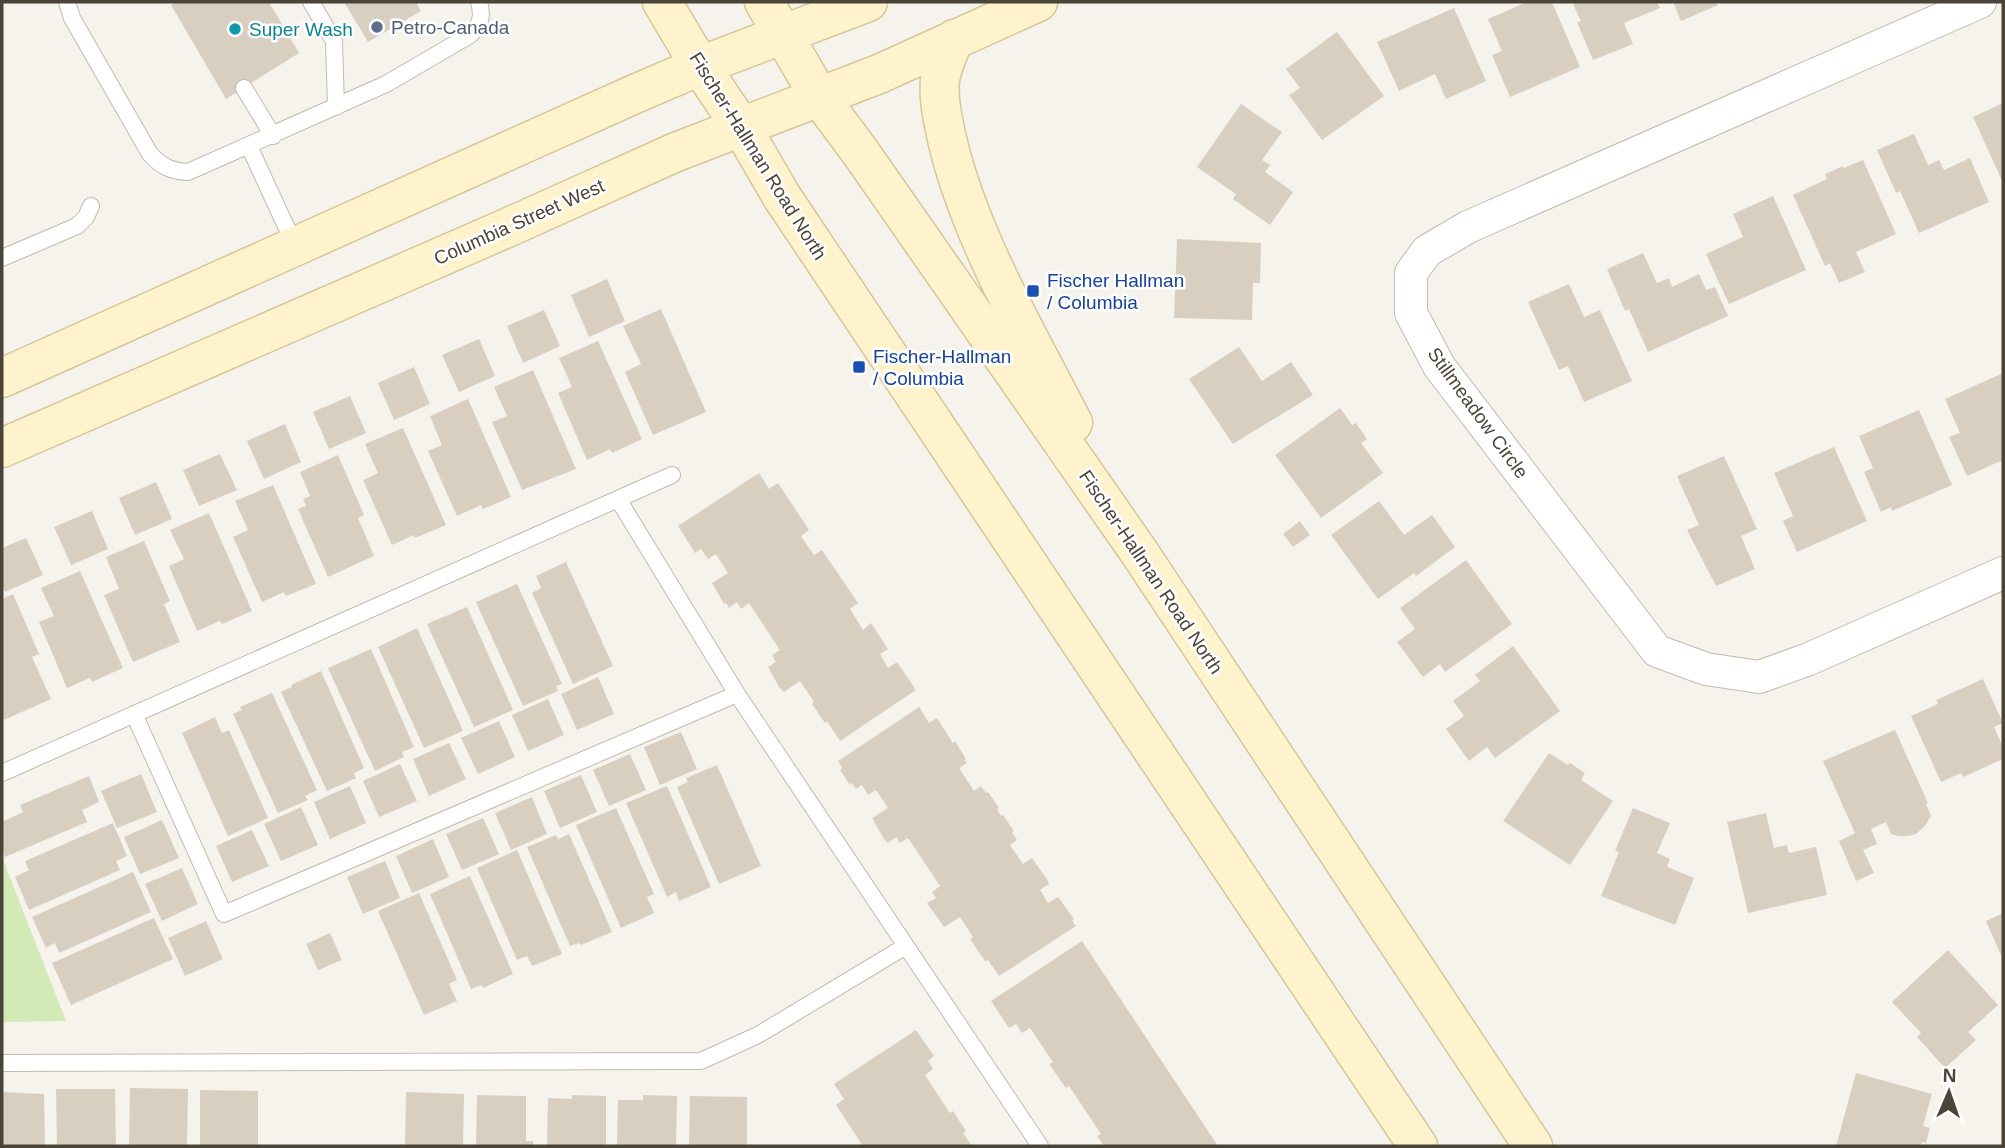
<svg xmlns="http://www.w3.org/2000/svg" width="2005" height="1148" font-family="Helvetica,sans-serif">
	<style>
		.green { fill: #d2eab5 }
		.building { fill: #d8cfc1 }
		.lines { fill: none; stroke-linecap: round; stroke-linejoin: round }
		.service-casing { stroke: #c2bbae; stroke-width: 18 }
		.minor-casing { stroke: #c2bbae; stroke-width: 34 }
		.secondary-casing { stroke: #d6c79b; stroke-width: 41 }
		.service { stroke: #fff; stroke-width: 16 }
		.minor { stroke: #fff; stroke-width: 32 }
		.secondary { stroke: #fff3cd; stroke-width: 38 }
		.service-dot { fill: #5c6f8a; stroke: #fff; stroke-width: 2.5 }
		.culture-dot { fill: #0f9aa8; stroke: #fff; stroke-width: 2.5 }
		.transit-dot { fill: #1a4fb4; stroke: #fff; stroke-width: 2.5 }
		.labels { text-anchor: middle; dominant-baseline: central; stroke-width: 5; stroke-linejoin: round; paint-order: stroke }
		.service-label { font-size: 19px; fill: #4e5e75; stroke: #fff; text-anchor: start }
		.culture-label { font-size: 19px; fill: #0d838f; stroke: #fff; text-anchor: start }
		.street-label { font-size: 19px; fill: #4b4439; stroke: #fff }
		.transit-label { font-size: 19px; fill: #164399; stroke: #fff; text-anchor: start }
	</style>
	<rect width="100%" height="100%" fill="#f6f3ec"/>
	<!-- green -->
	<path class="green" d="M2,857L66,1021L2,1022Z"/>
	<!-- building -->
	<path class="building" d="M175,2H269L299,53L226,99L171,5Z
		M344,2H416L421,11L368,42Z
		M1527,2H1552L1580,67L1510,97L1492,55L1502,51L1488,19Z
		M1572,2H1657L1660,8L1624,23L1633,44L1593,60L1577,22L1581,21Z
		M1673,2H1716L1718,5L1681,21Z
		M1454,8L1486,81L1446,99L1435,74L1399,91L1377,42Z
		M1337,32L1384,96L1322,140L1289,95L1300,88L1286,69Z
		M2003,103V183L1973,117Z
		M1241,104L1282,132L1262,160L1270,165L1265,172L1293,192L1270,225L1233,199L1236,194L1197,167Z
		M1914,134L1928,165L1939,160L1944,170L1970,158L1989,202L1919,233L1900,191L1896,193L1877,150Z
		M1863,160L1896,234L1856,252L1865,272L1839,283L1830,263L1825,266L1793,195L1827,179L1825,174L1843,166L1844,168Z
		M1773,196L1806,270L1729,304L1706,254L1743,237L1733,214Z
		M1177,239L1261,243L1260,283H1253L1252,320L1174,318Z
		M1643,253L1657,283L1669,278L1672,287L1699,274L1706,290L1715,287L1728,316L1648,352L1629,309L1625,311L1607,269Z
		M607,279L625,321L589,337L571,295Z
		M1569,284L1584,317L1600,310L1632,381L1584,402L1568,366L1559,370L1528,302Z
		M661,309L706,412L653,435L625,372L641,364L623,326Z
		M544,310L560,346L523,363L507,326Z
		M479,339L495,376L459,392L442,355Z
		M598,341L642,439L612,453L610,449L587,460L558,393L572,387L559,358Z
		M1239,347L1262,381L1291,362L1313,395L1233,444L1189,379Z
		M414,367L430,404L394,420L378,383Z
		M533,370L576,469L522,490L492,422L507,416L494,387Z
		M2003,373V460L1967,476L1949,437L1960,433L1945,399Z
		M350,396L366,433L329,449L313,412Z
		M468,399L511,497L483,509L481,505L457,516L428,451L442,445L430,416Z
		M1340,408L1352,425L1356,423L1367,439L1361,443L1383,473L1321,518L1275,455Z
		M1919,410L1952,485L1892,511L1891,507L1881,512L1864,472L1873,468L1859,436Z
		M285,424L301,462L264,479L247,441Z
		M403,428L446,525L415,538L414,535L392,545L363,480L378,473L365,444Z
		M1834,447L1867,521L1797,552L1783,521L1793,516L1774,473Z
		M220,454L237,490L199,506L183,470Z
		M338,455L364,515L358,518L374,556L328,577L298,509L306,506L303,499L310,496L300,472Z
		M1724,456L1757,529L1741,536L1755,569L1716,586L1687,530L1699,525L1677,476Z
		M759,473L769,489L778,483L809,530L801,536L814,555L822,550L858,603L850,609L863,630L871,623L888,649L880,654L888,668L897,662L916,690L840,741L827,721L825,723L812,704L814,702L800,681L784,692L779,687L768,667L776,662L772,655L780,650L749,603L741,609L737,602L729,608L726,603L724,604L712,583L728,573L716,554L708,559L701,549L695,553L678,526Z
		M156,482L172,519L135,535L119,498Z
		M273,485L316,584L286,596L284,592L262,602L233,537L248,530L235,501Z
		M1379,501L1404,535L1432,515L1455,547L1416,576L1414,573L1378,599L1331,535Z
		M92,511L108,549L71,565L54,527Z
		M209,513L252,611L222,624L220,621L197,631L169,566L184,559L170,530Z
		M1300,521L1310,535L1293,547L1283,534Z
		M26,538L43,575L5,592L2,585V548Z
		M144,541L170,601L164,604L180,642L133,662L104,595L119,589L106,557Z
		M1466,560L1512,624L1445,672L1440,664L1423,677L1397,642L1415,629L1400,608Z
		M566,562L613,666L573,684L532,593L541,588L536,576Z
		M80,571L123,668L92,682L90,678L67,688L39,622L54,616L41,588Z
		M517,584L562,684L556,686L558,691L523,706L476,602Z
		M13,594L39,654L32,657L51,699L4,720L2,714V599Z
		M467,607L513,710L474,727L427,624Z
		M417,628L463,731L424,748L378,647Z
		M1513,646L1560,711L1495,758L1487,747L1469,761L1446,729L1464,716L1453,701L1480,681L1475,675Z
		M371,649L414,747L402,752L404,757L375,771L328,668Z
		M321,671L364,768L354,773L356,778L327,791L281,692L292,687L291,685Z
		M598,677L614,714L577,730L561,694Z
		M1983,679L2003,723L1994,727L2003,747V759L1963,777L1961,773L1941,782L1911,716L1938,704L1936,700Z
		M272,693L317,790L305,796L308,800L278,813L233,714L242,710L240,707Z
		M548,699L564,735L528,751L512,715Z
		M919,707L929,723L937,718L953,743L955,741L966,759L964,760L967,763L959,768L974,791L981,786L986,793L988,792L999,808L997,809L1001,816L1003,815L1014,831L1012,832L1017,840L1010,845L1023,864L1032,858L1047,879L1049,884L1040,890L1048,903L1058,897L1074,919L1072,920L1076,926L999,976L988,960L985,961L970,939L973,937L960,917L944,927L927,903L936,898L932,892L940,886L908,838L900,843L896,837L888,843L884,839L872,818L888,808L876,790L868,795L862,785L856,789L852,783L850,785L840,770L842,768L838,761Z
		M215,717L222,733L229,730L268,818L228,836L182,733Z
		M499,721L515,757L478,774L461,738Z
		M1895,730L1928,803L1926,804L1931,816L1925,826L1916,834L1908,836H1899L1891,834L1886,822L1871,829L1877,844L1863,850L1874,873L1856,881L1839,841L1855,833L1823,761Z
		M681,732L697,769L660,785L644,747Z
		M449,743L466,779L429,796L413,759Z
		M1549,753L1568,765L1570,763L1585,773L1581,780L1613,801L1570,865L1503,821Z
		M630,754L646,790L609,806L593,770Z
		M400,764L417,801L379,817L363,781Z
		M717,765L761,866L719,884L677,787L688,782L686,778Z
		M141,774L157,812L117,828L101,791Z
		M581,775L597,812L560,828L544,791Z
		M89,776L99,802L82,810L87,822L5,857L2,849V822L23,812L20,805Z
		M350,786L366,823L330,839L314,802Z
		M667,786L711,887L679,901L676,892L667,897L626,803Z
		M532,797L547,834L511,850L495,813Z
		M301,807L318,845L281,861L264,824Z
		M616,808L654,894L647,897L654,913L621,928L576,825Z
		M1633,808L1670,823L1657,853L1670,859L1667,867L1694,878L1675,925L1601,896L1619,852L1615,851Z
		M1766,813L1774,848L1787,845L1789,853L1816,847L1827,895L1748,913L1727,822Z
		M483,818L499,854L462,870L446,834Z
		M162,820L179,858L140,874L124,837Z
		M113,823L127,856L116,861L120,870L29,910L15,877L29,870L25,861Z
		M252,830L269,866L232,882L216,846Z
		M569,834L612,932L581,945L579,943L570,946L527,847L556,835L558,839Z
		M433,839L449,877L412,893L396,856Z
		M517,850L562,954L532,966L527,956L517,960L477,868Z
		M385,861L400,898L363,914L347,877Z
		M182,868L198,904L162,921L145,884Z
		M133,872L151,912L59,953L55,943L46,948L32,917Z
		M470,876L513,974L483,988L481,985L471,989L430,894Z
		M419,893L457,980L449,984L457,1001L424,1015L378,911Z
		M2003,913V960L1986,921Z
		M154,918L173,959L71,1005L52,963Z
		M206,921L223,959L185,976L168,938Z
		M330,933L342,960L318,970L306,944Z
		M1082,941L1218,1146H1104L1097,1136L1101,1134L1069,1086L1066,1088L1049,1064L1053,1062L1030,1028L1022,1033L1016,1024L1009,1028L991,1001Z
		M1948,950L1998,1005L1968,1032L1976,1040L1945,1068L1917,1037L1921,1033L1892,1002Z
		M916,1030L934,1056L928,1061L933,1069L925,1075L950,1113L953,1111L966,1131L963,1133L972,1146H863L836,1105L844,1099L834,1084Z
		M1856,1073L1932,1094L1923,1126L1930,1128L1926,1143L1922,1142L1921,1146H1836Z
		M130,1088L188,1089L187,1146H129Z
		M56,1089H115L116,1146H57Z
		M200,1090L258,1091V1146H200Z
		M2,1092L44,1094L45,1146H2Z
		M406,1092L464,1094L463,1146H405Z
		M477,1095L526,1096V1141H533V1146H476Z
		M572,1095L606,1096V1146H547L548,1098L572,1099Z
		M643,1095L677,1096L676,1146H617L618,1100H643Z
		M690,1096L747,1097V1146H689Z"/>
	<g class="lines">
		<!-- service casing -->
		<g class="service-casing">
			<path id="service" d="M67,2L72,18L150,154C162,167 171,171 188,172L386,84L470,35C481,25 483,16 479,2
				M311,2L334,41L336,107
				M244,88L273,136
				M249,146L295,246
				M2,258L77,226L86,217L91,206
				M618,499L737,694L1040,1146
				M134,714L224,914L737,694
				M2,773L672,475
				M2,1063L701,1061L758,1035L906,946"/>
		</g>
		<!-- minor casing -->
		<g class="minor-casing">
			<path id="minor" d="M1980,2L1468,227L1427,251L1411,273V313L1439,366L1657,651L1706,669L1759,677L1809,659L2003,573"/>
		</g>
		<!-- secondary casing -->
		<g class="secondary-casing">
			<path id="secondary" d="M662,2L700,66L742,128L782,197L1418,1146
				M764,2L820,98L861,153L1139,552L1533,1146
				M954,39C949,52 942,66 940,80C938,100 943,120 947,139C969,235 1028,335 1073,423
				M2,378L637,93L700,66L868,2
				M2,448L509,227L676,152L879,74L1038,2"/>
		</g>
		<!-- service -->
		<use href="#service" class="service"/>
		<!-- minor -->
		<use href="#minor" class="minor"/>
		<!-- secondary -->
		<use href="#secondary" class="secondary"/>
	</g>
	<!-- markers -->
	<circle class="service-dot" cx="377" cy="27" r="7"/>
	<circle class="culture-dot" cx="235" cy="29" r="7"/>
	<g class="transit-dot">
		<rect x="1026" y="284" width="14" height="14" rx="3.5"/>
		<rect x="852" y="360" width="14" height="14" rx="3.5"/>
	</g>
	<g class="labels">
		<!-- service labels -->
		<g class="service-label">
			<text x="391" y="27">Petro-Canada</text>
		</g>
		<!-- culture labels -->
		<g class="culture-label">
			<text x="249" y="29">Super Wash</text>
		</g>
		<!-- street labels -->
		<g class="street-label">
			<text transform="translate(758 156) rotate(58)">Fischer-Hallman Road North</text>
			<text transform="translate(519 222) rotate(-24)">Columbia Street West</text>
			<text transform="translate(1478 413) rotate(54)">Stillmeadow Circle</text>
			<text transform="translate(1151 572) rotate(56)">Fischer-Hallman Road North</text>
		</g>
		<!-- transit labels -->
		<g class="transit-label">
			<text x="1047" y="280">Fischer Hallman<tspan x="1047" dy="22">/ Columbia</tspan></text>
			<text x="873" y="356">Fischer-Hallman<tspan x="873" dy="22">/ Columbia</tspan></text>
		</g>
	</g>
	<!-- border -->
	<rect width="2005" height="1148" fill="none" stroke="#4b4439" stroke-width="7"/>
	<!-- north arrow -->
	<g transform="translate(1949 1092) rotate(2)" stroke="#ffffff" stroke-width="5" paint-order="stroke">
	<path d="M0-5L12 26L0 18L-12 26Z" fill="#4b4439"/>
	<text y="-10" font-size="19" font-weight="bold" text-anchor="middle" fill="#4b4439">N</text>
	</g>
</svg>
